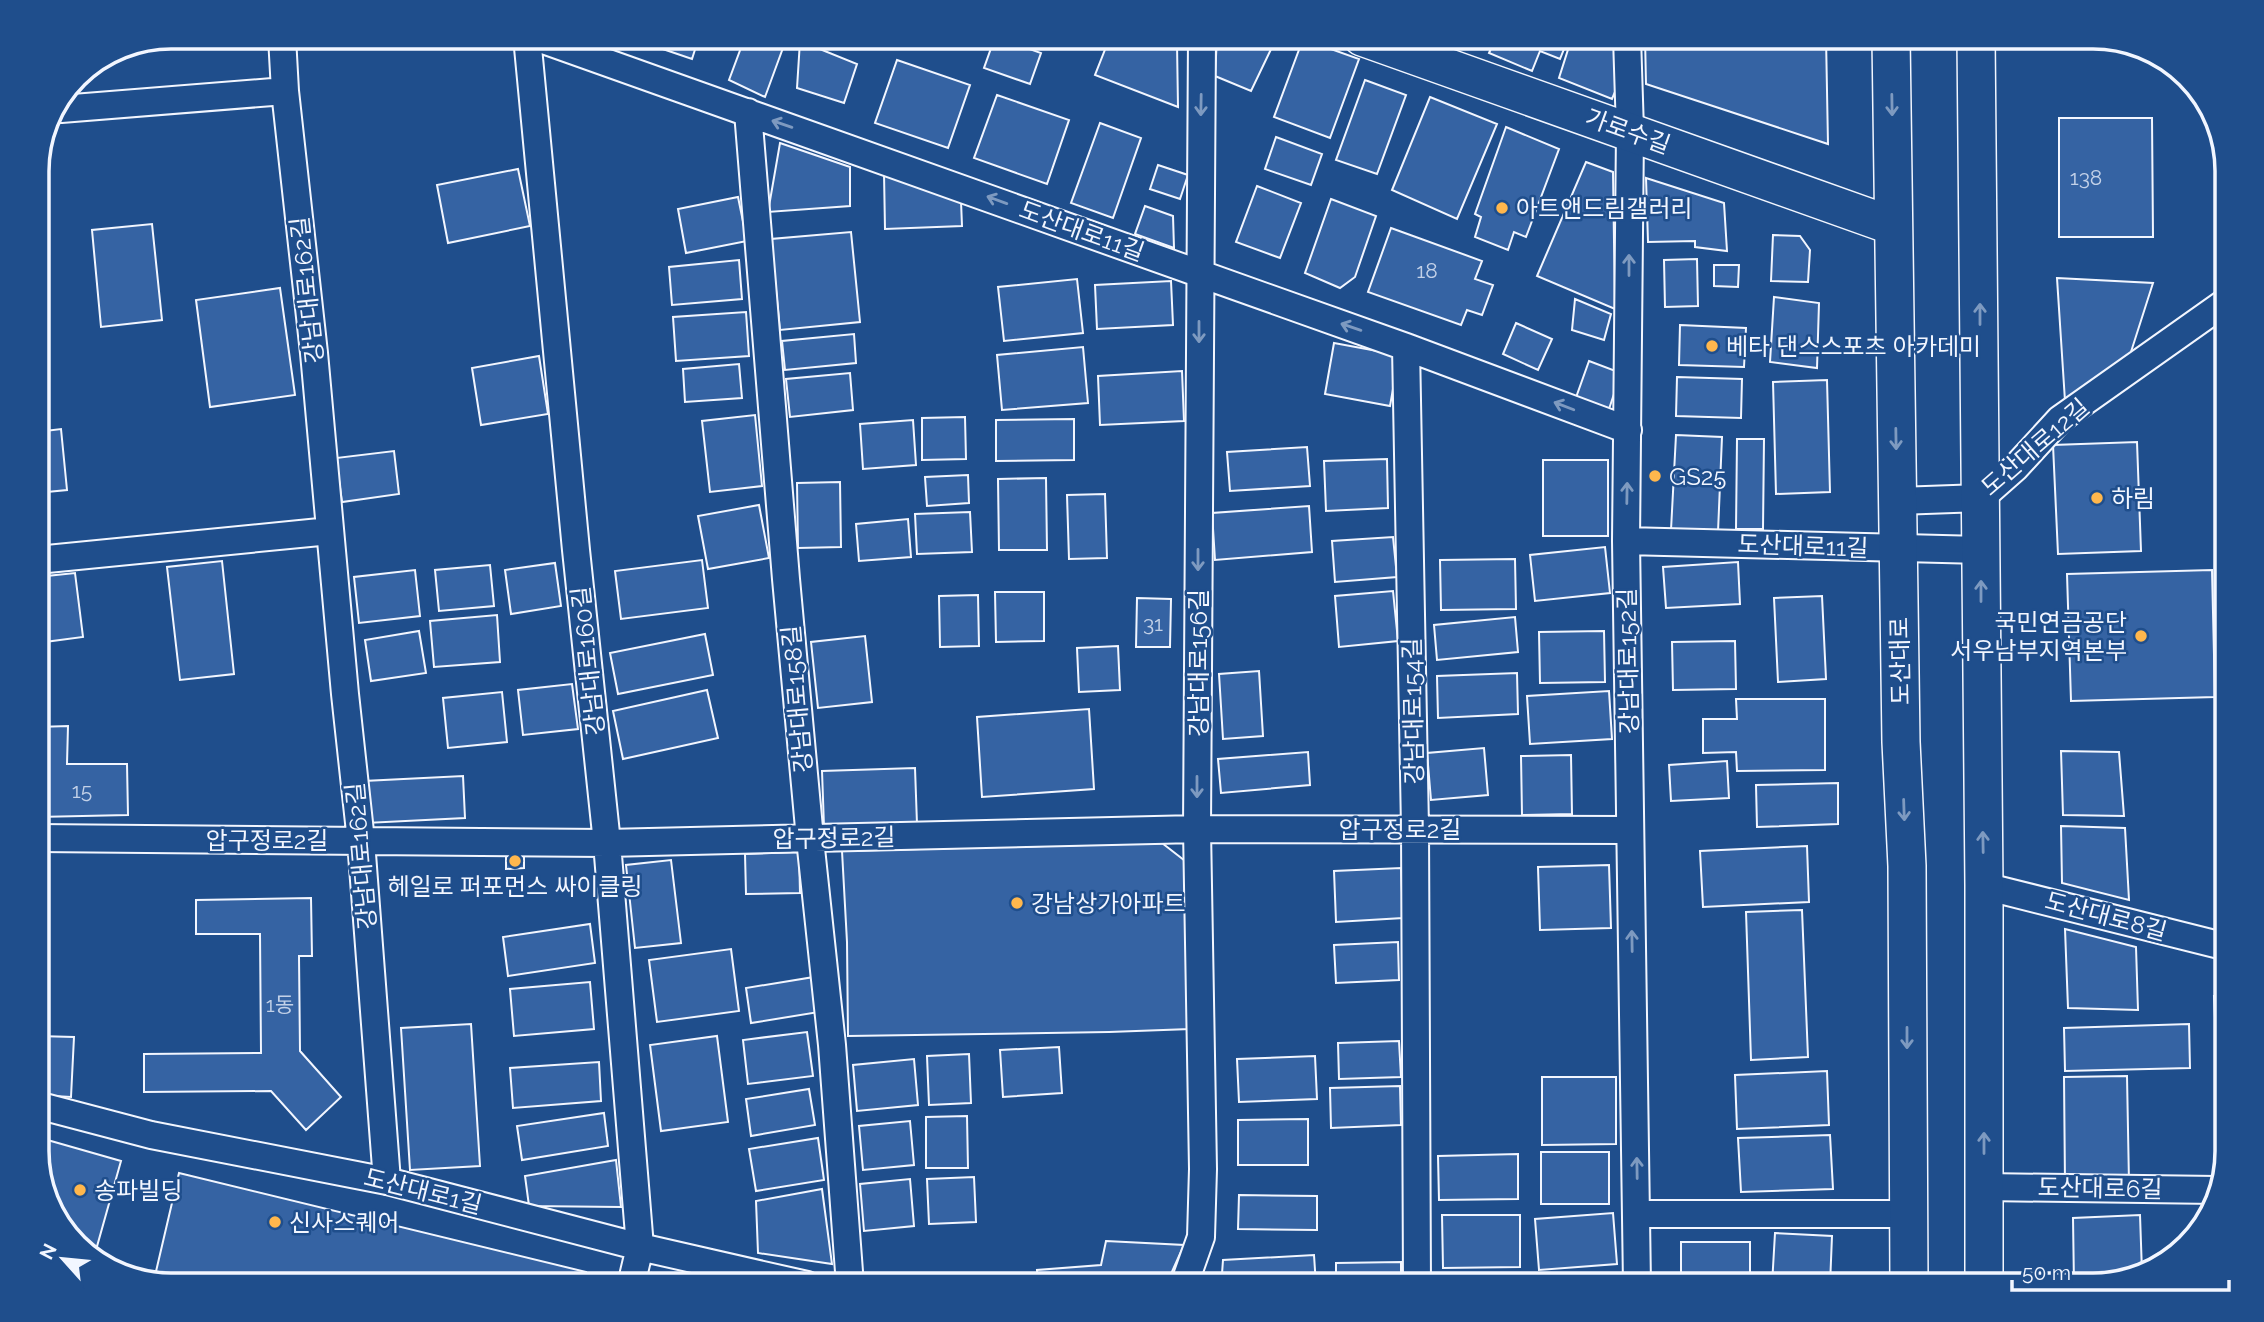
<svg xmlns="http://www.w3.org/2000/svg" width="2264" height="1322" font-family="Raleway,'Noto Sans KR',sans-serif">
	<style>
		.building { fill: #3563a3; stroke: #f2f6ff; stroke-width: 2 }
		.lines { fill: none; stroke-linecap: round; stroke-linejoin: round }
		.street-casing { stroke: #f2f6ff; stroke-width: 30 }
		.secondary-casing { stroke: #f2f6ff; stroke-width: 40 }
		.street { stroke: #1f4e8c; stroke-width: 26 }
		.secondary { stroke: #1f4e8c; stroke-width: 37 }
		.oneway { stroke: #7e9ac0 }
		.poi-dot { fill: #ffb74d; stroke: #1f4e8c; stroke-width: 2.5 }
		.labels { text-anchor: middle; dominant-baseline: central; stroke-width: 5; stroke-linejoin: round; paint-order: stroke }
		.number-label { font-size: 21px; fill: #c3d1e8 }
		.street-label { font-size: 24px; fill: #f2f6ff; stroke: #1f4e8c }
		.poi-label { font-size: 24px; fill: #f2f6ff; stroke: #1f4e8c; text-anchor: start }
		.rim { fill: none; stroke: #f2f6ff; stroke-width: 3.5 }
	</style>
	<rect width="100%" height="100%" fill="#1f4e8c"/>
	<!-- building -->
	<path class="building" d="M660,37H699L692,59L657,47Z
		M745,37H787L765,97L729,80Z
		M995,37L1041,53L1030,84L984,68Z
		M1060,37H1079L1077,44Z
		M1110,37H1179L1177,43L1178,107L1095,75Z
		M1217,37H1257L1274,43L1251,91L1215,76Z
		M1496,37H1550L1566,44L1560,59L1540,51L1532,71L1489,53Z
		M1572,37H1617L1620,80L1612,99L1559,78Z
		M1645,37H1826L1828,144L1646,84Z
		M1303,39L1359,59L1330,138L1274,117Z
		M800,41L857,64L844,103L797,88Z
		M897,60L970,85L948,148L875,123Z
		M1365,80L1406,95L1377,174L1336,160Z
		M997,95L1069,120L1047,184L974,158Z
		M1430,97L1497,124L1457,219L1392,190Z
		M2059,118H2152L2153,237H2059Z
		M1100,123L1141,138L1113,218L1071,203Z
		M1506,127L1559,149L1526,237L1514,232L1508,250L1475,237L1481,217L1475,214Z
		M1276,137L1322,154L1311,185L1265,169Z
		M780,143L850,167V206L768,212Z
		M1586,162L1613,172L1615,309L1537,276Z
		M1158,165L1188,175L1180,199L1150,189Z
		M518,169L530,226L448,243L437,185Z
		M884,173L961,201L962,226L885,229Z
		M1646,178L1724,203L1727,251L1695,247V241L1648,242Z
		M1257,186L1301,203L1280,258L1236,242Z
		M738,197L747,241L686,253L678,209Z
		M1331,199L1376,216L1355,277L1340,288L1305,273Z
		M1145,206L1173,216L1174,248L1135,234Z
		M152,224L162,320L101,327L92,230Z
		M1391,228L1482,261L1475,279L1493,285L1482,315L1467,310L1461,325L1368,292Z
		M851,232L860,322L780,330L771,239Z
		M1773,235L1800,236L1810,250L1808,282L1771,281Z
		M1697,259L1698,306L1665,307L1664,260Z
		M739,260L742,299L672,305L669,267Z
		M1714,265H1739L1738,287L1714,286Z
		M2057,278L2153,283L2130,355L2065,401Z
		M1077,279L1083,333L1004,341L998,287Z
		M1171,281L1173,325L1097,329L1095,285Z
		M280,288L295,395L210,407L196,300Z
		M1774,297L1819,303L1817,368L1770,362Z
		M1575,299L1611,314L1604,340L1572,330Z
		M746,312L749,356L676,361L673,317Z
		M1516,323L1552,339L1538,370L1503,354Z
		M1680,325L1746,328L1744,367L1679,365Z
		M854,334L856,363L785,370L782,341Z
		M1334,343L1399,355L1390,406L1325,394Z
		M1083,347L1088,403L1002,410L997,355Z
		M539,356L548,414L481,425L472,368Z
		M1589,361L1621,373L1606,418L1573,406Z
		M739,364L742,398L685,402L683,369Z
		M1182,371L1184,421L1100,425L1098,376Z
		M850,373L853,410L790,417L786,379Z
		M1677,377L1742,379L1741,418L1676,416Z
		M1827,380L1830,492L1776,494L1773,382Z
		M755,415L762,486L710,492L702,421Z
		M965,417L966,459L922,460V418Z
		M1074,419V460L996,461V420Z
		M913,420L916,465L863,469L860,424Z
		M61,429L67,490L37,493V432Z
		M1676,435L1722,437L1718,532L1671,530Z
		M1737,439H1764L1763,529H1736Z
		M2137,442L2141,551L2058,554L2053,445Z
		M1307,447L1310,486L1230,491L1227,452Z
		M394,451L399,494L342,502L336,458Z
		M1387,459L1388,508L1326,511L1324,461Z
		M1543,460H1608V536H1543Z
		M968,475L969,503L927,506L925,477Z
		M1046,478L1047,550H999L998,479Z
		M840,482L841,547L798,548L797,483Z
		M1105,494L1107,558L1069,559L1067,495Z
		M759,505L769,558L708,569L698,516Z
		M1309,506L1312,552L1215,560L1212,513Z
		M970,512L972,552L917,554L915,514Z
		M908,519L911,557L859,561L856,524Z
		M1393,537L1397,577L1335,582L1332,541Z
		M1605,547L1610,593L1535,601L1530,555Z
		M1515,559L1516,609L1441,610L1440,560Z
		M702,560L708,608L621,619L615,571Z
		M222,561L234,674L180,680L167,567Z
		M1738,562L1740,604L1666,608L1663,567Z
		M555,563L561,606L511,614L505,570Z
		M490,565L494,606L439,611L435,570Z
		M415,570L420,616L359,623L354,577Z
		M2212,570L2215,697L2071,701L2067,574Z
		M75,573L83,637L37,643V577Z
		M1393,591L1398,641L1339,647L1335,596Z
		M995,592H1044V641L996,642Z
		M978,595L979,646L940,647L939,596Z
		M1822,596L1826,679L1778,682L1774,598Z
		M1137,598L1171,599L1170,647H1136Z
		M497,615L500,662L434,667L430,621Z
		M1515,617L1518,652L1437,660L1434,625Z
		M419,631L426,673L371,681L365,640Z
		M1604,631L1605,682L1540,683L1539,632Z
		M705,634L713,675L618,694L610,653Z
		M865,636L872,702L818,708L811,642Z
		M1735,641L1736,689L1673,690L1672,642Z
		M1118,646L1120,690L1079,692L1077,648Z
		M1259,671L1263,736L1223,739L1219,674Z
		M1517,673L1518,714L1438,718L1437,676Z
		M572,684L578,729L523,735L518,690Z
		M707,690L718,738L623,759L613,711Z
		M1609,691L1612,739L1530,744L1527,696Z
		M502,692L507,742L448,748L443,698Z
		M1736,699H1825V770L1737,771L1736,752L1703,753V719H1737Z
		M1089,709L1094,789L982,797L977,717Z
		M68,726L67,764H127L128,815L37,817V727Z
		M1484,748L1488,795L1431,800L1427,753Z
		M2061,751L2119,752L2124,816L2063,815Z
		M1308,752L1310,785L1221,793L1218,759Z
		M1571,755L1572,814L1522,815L1521,756Z
		M1727,761L1729,798L1671,801L1669,765Z
		M915,768L917,824L824,827L822,771Z
		M463,776L465,818L366,823L364,781Z
		M1838,783V824L1757,827L1756,785Z
		M2061,826L2125,828L2129,900L2062,883Z
		M1162,843L1189,864L1190,1029L1109,1032L848,1036L847,942L842,851Z
		M1807,846L1809,902L1703,907L1700,851Z
		M506,852L524,853V868L506,869Z
		M799,852L800,893L746,894L745,854Z
		M671,860L681,943L635,948L626,865Z
		M1609,865L1611,928L1540,930L1538,867Z
		M1401,868L1403,918L1336,922L1334,871Z
		M311,898L312,956H299L300,1051L341,1097L306,1130L271,1091L144,1092V1054L261,1053L260,934H196V900Z
		M1802,910L1808,1057L1751,1060L1746,912Z
		M590,924L595,963L508,976L503,937Z
		M2065,929L2136,947L2138,1010L2068,1008Z
		M1398,942L1399,980L1336,983L1334,945Z
		M731,949L739,1011L657,1022L649,960Z
		M814,977L819,1012L751,1023L746,988Z
		M590,982L594,1029L514,1036L510,989Z
		M2214,996H2227V1060H2217Z
		M471,1024L480,1166L410,1170L401,1028Z
		M2189,1024L2190,1068L2065,1071L2064,1028Z
		M807,1032L813,1076L748,1084L743,1040Z
		M37,1036L74,1037L71,1097L37,1095Z
		M717,1036L728,1122L661,1131L650,1045Z
		M1399,1041L1401,1077L1339,1079L1338,1043Z
		M1059,1047L1062,1093L1003,1097L1000,1050Z
		M969,1054L971,1103L929,1105L927,1056Z
		M1315,1056L1317,1099L1239,1102L1237,1059Z
		M914,1059L918,1105L857,1111L853,1065Z
		M599,1062L601,1101L513,1108L510,1068Z
		M1827,1071L1829,1125L1737,1129L1735,1075Z
		M2127,1076L2129,1183L2065,1184L2064,1077Z
		M1542,1077H1616V1144L1542,1145Z
		M1400,1086L1401,1125L1331,1128L1330,1088Z
		M809,1089L815,1125L751,1136L746,1099Z
		M604,1113L608,1146L522,1160L517,1126Z
		M967,1116L968,1168H926V1117Z
		M1308,1119V1165H1238V1120Z
		M910,1121L914,1165L863,1170L859,1126Z
		M1830,1135L1833,1189L1741,1192L1738,1138Z
		M37,1137L121,1161L94,1257L55,1218L37,1159Z
		M818,1138L824,1180L756,1191L749,1149Z
		M1541,1152H1609V1204H1541Z
		M1518,1154V1199L1439,1200L1438,1156Z
		M616,1160L621,1207L529,1206L525,1176Z
		M179,1173L586,1272L583,1285H171L154,1280Z
		M974,1177L976,1222L929,1224L927,1179Z
		M910,1179L914,1226L864,1231L860,1184Z
		M822,1189L832,1264L758,1253L756,1201Z
		M1239,1195L1317,1196V1230L1238,1229Z
		M1613,1213L1617,1264L1539,1270L1535,1219Z
		M1442,1215H1520V1267L1443,1268Z
		M2140,1215L2142,1272L2093,1285H2074L2073,1218Z
		M1775,1233L1832,1236L1830,1285H1772Z
		M1106,1241L1184,1245L1166,1285H1038L1037,1270L1101,1265Z
		M1681,1242H1750V1285H1681Z
		M1314,1255L1316,1285H1205L1204,1277L1222,1274L1223,1260Z
		M1401,1262V1285H1336V1263Z
		M652,1273L713,1285H650Z"/>
	<g class="lines">
		<!-- street casing -->
		<g class="street-casing">
			<path id="street" d="M282,37L285,91L314,353L345,694L361,841L387,1181
				M527,37L576,550L607,843L640,1247L631,1285
				M535,37L1406,347L1628,430
				M1627,37L1630,131L1626,541L1637,1285
				M61,109L285,91
				M748,112L786,579L810,839L832,1045L850,1285
				M1406,347L1415,828L1417,1285
				M1898,501L1981,498L2015,468L2060,419L2227,301
				M1626,541L1981,550
				M37,560L330,531
				M37,838L607,843L1197,829L1630,830
				M1984,886L2227,947
				M37,1105L151,1135L387,1181L640,1247L807,1285
				M1984,1187L2217,1190
				M1638,1214H1909
				M1184,1285L1201,1237L1203,1169L1197,829L1202,37"/>
		</g>
		<!-- secondary casing -->
		<g class="secondary-casing">
			<path id="secondary" d="M1362,37L1893,226
				M1891,37L1901,742L1907,866L1909,1285
				M1976,37L1984,886V1285"/>
		</g>
		<!-- street -->
		<use href="#street" class="street"/>
		<!-- secondary -->
		<use href="#secondary" class="secondary"/>
	</g>
	<!-- one-way arrows -->
	<defs><path id="oneway-shaft" d="M-6 0H5M1.5-3L5.5 0L1.5 3" fill="none" stroke-width="1.6" stroke-linecap="round" stroke-linejoin="round" transform="scale(1.75)"/></defs>
	<g class="oneway">
		<use href="#oneway-shaft" transform="translate(1201 105) rotate(91)"/>
		<use href="#oneway-shaft" transform="translate(1892 105) rotate(89)"/>
		<use href="#oneway-shaft" transform="translate(782 124) rotate(-161)"/>
		<use href="#oneway-shaft" transform="translate(997 200) rotate(-160)"/>
		<use href="#oneway-shaft" transform="translate(1629 265) rotate(-90)"/>
		<use href="#oneway-shaft" transform="translate(1980 314) rotate(-90)"/>
		<use href="#oneway-shaft" transform="translate(1351 327) rotate(-161)"/>
		<use href="#oneway-shaft" transform="translate(1199 332) rotate(90)"/>
		<use href="#oneway-shaft" transform="translate(1564 406) rotate(-159)"/>
		<use href="#oneway-shaft" transform="translate(1896 439) rotate(89)"/>
		<use href="#oneway-shaft" transform="translate(1627 493) rotate(-89)"/>
		<use href="#oneway-shaft" transform="translate(1198 560) rotate(90)"/>
		<use href="#oneway-shaft" transform="translate(1981 591) rotate(-90)"/>
		<use href="#oneway-shaft" transform="translate(1197 787) rotate(90)"/>
		<use href="#oneway-shaft" transform="translate(1904 810) rotate(88)"/>
		<use href="#oneway-shaft" transform="translate(1983 842) rotate(-91)"/>
		<use href="#oneway-shaft" transform="translate(1632 941) rotate(-91)"/>
		<use href="#oneway-shaft" transform="translate(1907 1038) rotate(90)"/>
		<use href="#oneway-shaft" transform="translate(1984 1143) rotate(-90)"/>
		<use href="#oneway-shaft" transform="translate(1637 1168) rotate(-91)"/>
	</g>
	<!-- markers -->
	<g class="poi-dot">
		<circle cx="1502" cy="208" r="7"/>
		<circle cx="1712" cy="346" r="7"/>
		<circle cx="1655" cy="476" r="7"/>
		<circle cx="2097" cy="498" r="7"/>
		<circle cx="2141" cy="636" r="7"/>
		<circle cx="515" cy="861" r="7"/>
		<circle cx="1017" cy="903" r="7"/>
		<circle cx="80" cy="1190" r="7"/>
		<circle cx="275" cy="1222" r="7"/>
	</g>
	<g class="labels">
		<!-- number labels -->
		<g class="number-label">
			<text x="2086" y="177">138</text>
			<text x="1427" y="270">18</text>
			<text x="1153" y="623">31</text>
			<text x="82" y="790">15</text>
			<text x="280" y="1004">1동</text>
		</g>
		<!-- street labels -->
		<g class="street-label">
			<text transform="translate(1628 131) rotate(20)">가로수길</text>
			<text transform="translate(1082 231) rotate(20)">도산대로11길</text>
			<text transform="translate(307 290) rotate(-96)">강남대로162길</text>
			<text transform="translate(2035 447) rotate(-41)">도산대로12길</text>
			<text transform="translate(1803 546) rotate(2)">도산대로11길</text>
			<text transform="translate(588 661) rotate(-96)">강남대로160길</text>
			<text transform="translate(1628 661) rotate(-91)">강남대로152길</text>
			<text transform="translate(1900 661) rotate(-91)">도산대로</text>
			<text transform="translate(1198 663) rotate(-90)">강남대로156길</text>
			<text transform="translate(797 699) rotate(-95)">강남대로158길</text>
			<text transform="translate(1413 711) rotate(-91)">강남대로154길</text>
			<text x="1400" y="829">압구정로2길</text>
			<text transform="translate(834 838) rotate(-1)">압구정로2길</text>
			<text x="267" y="840">압구정로2길</text>
			<text transform="translate(361 856) rotate(-95)">강남대로162길</text>
			<text transform="translate(2106 916) rotate(15)">도산대로8길</text>
			<text transform="translate(2100 1188) rotate(1)">도산대로6길</text>
			<text transform="translate(423 1191) rotate(14)">도산대로1길</text>
		</g>
		<!-- poi labels -->
		<g class="poi-label">
			<text x="1516" y="208">아트앤드림갤러리</text>
			<text x="1726" y="346">베타 댄스스포츠 아카데미</text>
			<text x="1669" y="476">GS25</text>
			<text x="2111" y="498">하림</text>
			<text x="2127" y="622" text-anchor="end">국민연금공단<tspan x="2127" dy="28">서우남부지역본부</tspan></text>
			<text x="515" y="886" text-anchor="middle">헤일로 퍼포먼스 싸이클링</text>
			<text x="1031" y="903">강남상가아파트</text>
			<text x="94" y="1190">송파빌딩</text>
			<text x="289" y="1222">신사스퀘어</text>
		</g>
	</g>
	<!-- crop -->
	<path d="M0 0H2264V1322H0ZM171 49H2093A122 122 0 0 1 2215 171V1151A122 122 0 0 1 2093 1273H171A122 122 0 0 1 49 1151V171A122 122 0 0 1 171 49Z" fill="#1f4e8c" fill-rule="evenodd"/>
	<path class="rim" d="M171 49H2093A122 122 0 0 1 2215 171V1151A122 122 0 0 1 2093 1273H171A122 122 0 0 1 49 1151V171A122 122 0 0 1 171 49Z"/>
	<!-- north arrow -->
	<g transform="translate(63 1259) rotate(297)" stroke="#1f4e8c" stroke-width="5" paint-order="stroke">
	<path d="M0-5L12 26L0 18L-12 26Z" fill="#f2f6ff"/>
	<text y="-10" font-size="19" font-weight="bold" text-anchor="middle" fill="#f2f6ff">N</text>
	</g>
	<!-- scale -->
	<path d="M2012 1280v10h217v-10" fill="none" stroke="#f2f6ff" stroke-width="3.5"/>
	<text x="2022" y="1280" font-size="21" fill="#f2f6ff" stroke="#1f4e8c" stroke-width="5" paint-order="stroke">50 m</text>
</svg>
